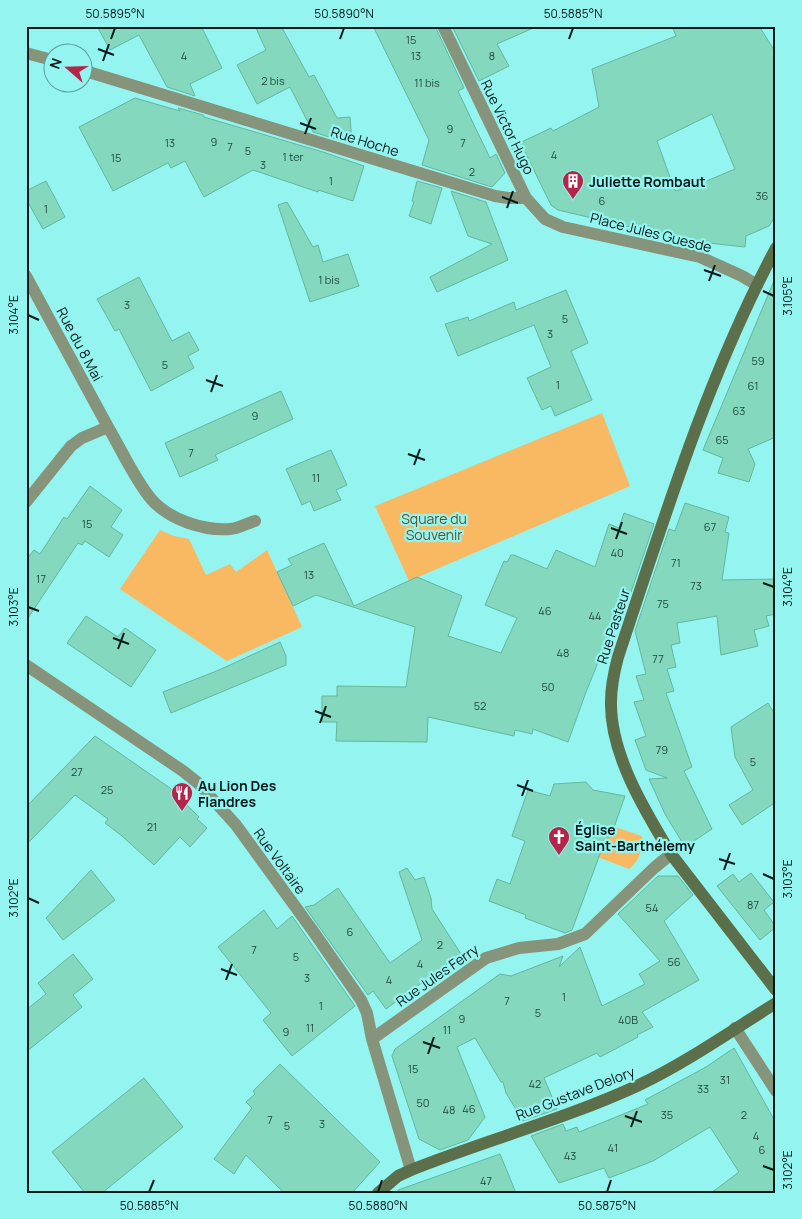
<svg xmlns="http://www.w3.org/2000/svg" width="802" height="1219" font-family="Manrope,sans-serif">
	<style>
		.green { fill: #f9b862 }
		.building { fill: #83d8bd; stroke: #62b79e; fill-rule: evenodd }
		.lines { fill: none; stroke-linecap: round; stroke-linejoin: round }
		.street { stroke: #85947a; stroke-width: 12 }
		.secondary { stroke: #5a6f4a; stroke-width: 12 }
		.ticks { fill: none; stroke: #001919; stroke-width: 2 }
		.labels { text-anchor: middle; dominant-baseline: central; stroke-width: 4.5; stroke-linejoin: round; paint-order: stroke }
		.number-label { font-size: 11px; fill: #214942 }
		.street-label { font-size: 14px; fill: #001919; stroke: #94f4f0 }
		.poi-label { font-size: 14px; font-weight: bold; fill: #001919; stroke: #94f4f0; text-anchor: start }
		.park-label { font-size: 14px; fill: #6b4d25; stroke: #94f4f0 }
		.neatline { fill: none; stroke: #001919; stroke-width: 2 }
		.ticks-label { font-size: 12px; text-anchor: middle; fill: #001919 }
	</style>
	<rect width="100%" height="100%" fill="#94f4f0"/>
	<!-- green -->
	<path class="green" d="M602,413L630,486L409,581L375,506Z
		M160,530L174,536L189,539L206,575L230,564L236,572L267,550L302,627L227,661L120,589Z
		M612,826L642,836C644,848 638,863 629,869L595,856L601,848Z"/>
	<!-- building -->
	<path class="building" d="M97,26H201L222,68L190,84L195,96L167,87L139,35L110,50Z
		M255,26H281L309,77L314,75L337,118L350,117L352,144L313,132L290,87L257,104L237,65L266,50Z
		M373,26H435L464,88L458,91L474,125L490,158L496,154L505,173L492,187L422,165L429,140Z
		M452,26H538L497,44L509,66L479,81Z
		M672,26H759L776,53V215L769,226L746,236L745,247L690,241L558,210L551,205L525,152L517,160L511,147L551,128L553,131L599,107L592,69L676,36ZM712,114L735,169L709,180L675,191L657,141Z
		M135,98L180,111L178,108L203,115L204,117L323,152L364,166L353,201L318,190V192L253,170L204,197L185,161L171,168L168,163L113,191L79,127Z
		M46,181L65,217L43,229L26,199V191Z
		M417,181L442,188L431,224L409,216L414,202L412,201Z
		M451,191L486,202L508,260L437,292L430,277L492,244L468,236Z
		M287,202L313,247L318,245L323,262L348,254L359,286L310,302L278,205Z
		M776,276V437L748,449L755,464L749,482L718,473L723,458L703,450Z
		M139,277L172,341L189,332L199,350L188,356L194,368L151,391L119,329L115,331L97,299Z
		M566,290L588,343L571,351L592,400L555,416L551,406L542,410L527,378L551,367L534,325L458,356L445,324L468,317L469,321L514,302L516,310Z
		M281,391L293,419L215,455L218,460L180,477L165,443Z
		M331,450L347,485L336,490L341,500L314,511L310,501L302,505L286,469Z
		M90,486L122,510L111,527L123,535L109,557L85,541L82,545L78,543L26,621V560L34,550L40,554L64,517L67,519Z
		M685,503L729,517L725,532L729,533L722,580L776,579V614L766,616L769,626L754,630L758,646L721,655L717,616L677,623L680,643L671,645L676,667L667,669L674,691L666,693L692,767L684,771L712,829L685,847L665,814L649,779L667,778L646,770L635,740L646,736L634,702L644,700L636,676L646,674L635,631L669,529L675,531Z
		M624,513L654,524L628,601L626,594L586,692L568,742L533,729L532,734L515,730L514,736L428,717L427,742L336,741L337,722H322V696H337V686L406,687L415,627L316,595L293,606L277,572L292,565L288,559L324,543L354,606L417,577L462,596L448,636L501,653L517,618L485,605L504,561L507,562L511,555H514L547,569L556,550L595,567L609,524L619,528Z
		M86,616L118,637L125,628L156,650L131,687L67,643Z
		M280,642L286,656V665L171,713L163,692L219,670Z
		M768,703L776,716V802L742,825L729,805L753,790L735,757L731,727Z
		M95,736L170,788L199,817L197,819L207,828L190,847L180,837L154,865L122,836L105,823L108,819L75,795L26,845V807Z
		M586,782L593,790L625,796L612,833L604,843L572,930L565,933L525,918L526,915L489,901L497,879L510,884L525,841L512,836L528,790L550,796L554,784Z
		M407,868L415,880L424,877L431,898L432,909L461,954L386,1009L373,991L368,995L305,907L314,905L338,888L390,963L422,940L399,872Z
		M91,870L115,900L63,940L46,918Z
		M751,873L774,902L764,910L776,927L760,940L717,886L733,874L739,882Z
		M658,876H678L693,895L664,921L699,980L642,1012L653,1027L637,1035L638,1037L600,1057L597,1053L544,1078L557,1109L523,1121L506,1093L503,1082H501L475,1038L457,1047L485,1117L468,1140L440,1150L419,1139L392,1056L395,1049L500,974L511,976L563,956L559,967L580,947L602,1006L645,984L639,974L660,961L618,914Z
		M264,910L277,929L292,916L355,1006L292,1056L263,1020L271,1013L218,947Z
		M73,954L93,979L73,995L82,1007L26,1052V1010L46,994L38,983Z
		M734,1048L776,1123V1193H711L739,1172L710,1127L653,1161L609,1178L604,1168L559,1183L531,1136L563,1124L566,1131L577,1127L579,1132L648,1104L645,1100L706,1067Z
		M280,1064L380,1162L352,1193H284L246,1155L234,1174L214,1159L252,1108L246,1102L255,1094L253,1091Z
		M144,1078L183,1127L102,1193H85L52,1152Z
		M500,1154L516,1193H399L398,1190Z"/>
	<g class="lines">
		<!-- street -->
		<path class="street" d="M443,26L526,198L545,219L563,227L700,257L742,276L757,285
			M26,53L52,60
			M82,70L495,196L508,198H526
			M26,276L108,427L82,438L71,446L26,502
			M108,427C121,449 136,482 152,500C170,520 204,531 230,529C238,529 247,523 255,521
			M26,665L183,771L198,783L236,825L313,931L361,1000L367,1013L372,1039L411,1170
			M735,1028L776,1091
			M372,1039L486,958L519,948L558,944L585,934L654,868L671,854"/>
		<!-- secondary -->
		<path class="secondary" d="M776,248C707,377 664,519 618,657C614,672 611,687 611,702C610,754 645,811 671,854L776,990
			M378,1193L398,1176L411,1170C486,1140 566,1119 639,1085C687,1062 731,1031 776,1003"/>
	</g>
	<!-- ticks -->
	<path class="ticks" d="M111,39L115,28M340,39L344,28M569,39L573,28M98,49L114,55M103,61L109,44M300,123L316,129M305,134L311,118M502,197L518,203M507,208L513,191M704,270L721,276M709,281L715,265M763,291L774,296M28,315L39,320M206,380L223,386M211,392L217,375M408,454L425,460M414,465L420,449M611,528L627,534M616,539L622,522M763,583L774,587M28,607L39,611M113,638L129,644M118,649L124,633M315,711L331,717M320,723L326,706M517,785L533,791M522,796L528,780M719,859L735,864M724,870L730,853M763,874L774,879M28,898L39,903M221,969L237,975M226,980L232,964M423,1042L440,1048M428,1054L434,1037M625,1116L642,1122M631,1127L637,1111M763,1166L774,1170M149,1192L154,1180M378,1192L382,1180M607,1192L611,1180"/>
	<!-- icons -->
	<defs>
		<g id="building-pin" transform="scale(1.125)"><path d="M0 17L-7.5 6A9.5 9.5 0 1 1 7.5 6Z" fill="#b52449" stroke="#94f4f0"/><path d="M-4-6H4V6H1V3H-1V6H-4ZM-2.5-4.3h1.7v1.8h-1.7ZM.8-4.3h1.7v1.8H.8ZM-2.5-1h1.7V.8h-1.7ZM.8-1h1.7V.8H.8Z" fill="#fff"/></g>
		<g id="restaurant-pin" transform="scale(1.125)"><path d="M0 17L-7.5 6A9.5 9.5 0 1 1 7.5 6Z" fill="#b52449" stroke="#94f4f0"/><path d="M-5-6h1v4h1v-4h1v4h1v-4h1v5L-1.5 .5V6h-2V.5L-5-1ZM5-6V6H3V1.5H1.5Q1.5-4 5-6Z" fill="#fff"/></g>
		<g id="church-pin" transform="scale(1.125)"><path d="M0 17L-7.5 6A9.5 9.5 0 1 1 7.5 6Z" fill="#b52449" stroke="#94f4f0"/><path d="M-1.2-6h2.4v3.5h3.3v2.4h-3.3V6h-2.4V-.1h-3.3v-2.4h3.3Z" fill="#fff"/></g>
	</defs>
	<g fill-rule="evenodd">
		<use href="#building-pin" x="573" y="181"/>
		<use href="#restaurant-pin" x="182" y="793"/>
		<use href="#church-pin" x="559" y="837"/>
	</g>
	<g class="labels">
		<!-- number labels -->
		<g class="number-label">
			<text x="411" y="39">15</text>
			<text x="184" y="55">4</text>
			<text x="416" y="55">13</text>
			<text x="492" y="55">8</text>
			<text x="273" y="80">2 bis</text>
			<text x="427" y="82">11 bis</text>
			<text x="450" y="128">9</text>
			<text x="214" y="141">9</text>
			<text x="170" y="142">13</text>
			<text x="463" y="142">7</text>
			<text x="230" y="146">7</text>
			<text x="248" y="150">5</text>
			<text x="554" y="154">4</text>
			<text x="293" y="156">1 ter</text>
			<text x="116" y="157">15</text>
			<text x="263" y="164">3</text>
			<text x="472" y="171">2</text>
			<text x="331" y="180">1</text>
			<text x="762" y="195">36</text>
			<text x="602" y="200">6</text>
			<text x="46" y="208">1</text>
			<text x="329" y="279">1 bis</text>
			<text x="127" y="304">3</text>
			<text x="565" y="318">5</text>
			<text x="550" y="333">3</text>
			<text x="758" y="360">59</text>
			<text x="165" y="364">5</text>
			<text x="558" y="384">1</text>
			<text x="753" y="385">61</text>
			<text x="739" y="410">63</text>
			<text x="255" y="415">9</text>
			<text x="722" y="439">65</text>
			<text x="191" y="452">7</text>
			<text x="316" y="477">11</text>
			<text x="87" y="523">15</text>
			<text x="710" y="526">67</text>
			<text x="617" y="552">40</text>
			<text x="676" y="562">71</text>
			<text x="309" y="574">13</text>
			<text x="41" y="578">17</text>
			<text x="696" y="585">73</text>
			<text x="663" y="603">75</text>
			<text x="545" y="610">46</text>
			<text x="595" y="615">44</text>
			<text x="563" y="652">48</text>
			<text x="658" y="658">77</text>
			<text x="548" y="686">50</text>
			<text x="480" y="705">52</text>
			<text x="662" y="749">79</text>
			<text x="753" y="761">5</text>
			<text x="77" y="771">27</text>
			<text x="107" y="789">25</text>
			<text x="152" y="826">21</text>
			<text x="753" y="904">87</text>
			<text x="652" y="907">54</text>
			<text x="350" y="931">6</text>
			<text x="440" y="944">2</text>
			<text x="254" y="949">7</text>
			<text x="296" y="956">5</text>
			<text x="674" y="961">56</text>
			<text x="420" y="963">4</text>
			<text x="307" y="977">3</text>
			<text x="389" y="979">4</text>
			<text x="564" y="996">1</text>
			<text x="507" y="1000">7</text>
			<text x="321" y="1005">1</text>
			<text x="538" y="1012">5</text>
			<text x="462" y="1018">9</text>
			<text x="628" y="1019">40B</text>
			<text x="310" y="1027">11</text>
			<text x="447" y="1029">11</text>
			<text x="286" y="1031">9</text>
			<text x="413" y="1068">15</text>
			<text x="725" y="1079">31</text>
			<text x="535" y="1083">42</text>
			<text x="703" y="1088">33</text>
			<text x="423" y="1102">50</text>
			<text x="469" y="1108">46</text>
			<text x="449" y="1109">48</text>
			<text x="667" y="1114">35</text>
			<text x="744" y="1114">2</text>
			<text x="270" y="1119">7</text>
			<text x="322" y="1123">3</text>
			<text x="287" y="1125">5</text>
			<text x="756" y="1135">4</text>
			<text x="613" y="1147">41</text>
			<text x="762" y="1149">6</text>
			<text x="570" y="1155">43</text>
			<text x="486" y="1180">47</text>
		</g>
		<!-- street labels -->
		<g class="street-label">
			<text transform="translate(508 127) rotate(64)">Rue Victor Hugo</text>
			<text transform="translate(365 141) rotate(17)">Rue Hoche</text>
			<text transform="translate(651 232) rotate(14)">Place Jules Guesde</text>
			<text transform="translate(80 344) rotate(62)">Rue du 8 Mai</text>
			<text transform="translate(613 626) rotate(-72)">Rue Pasteur</text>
			<text transform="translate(280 861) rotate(54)">Rue Voltaire</text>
			<text transform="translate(437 975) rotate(-35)">Rue Jules Ferry</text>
			<text transform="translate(575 1093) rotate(-21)">Rue Gustave Delory</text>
		</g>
		<!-- poi labels -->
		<g class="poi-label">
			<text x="589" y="181">Juliette Rombaut</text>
			<text x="198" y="785">Au Lion Des<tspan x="198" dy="16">Flandres</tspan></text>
			<text x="575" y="829">Église<tspan x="575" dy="16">Saint-Barthélemy</tspan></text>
		</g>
		<!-- park labels -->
		<g class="park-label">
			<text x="434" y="518">Square du<tspan x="434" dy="16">Souvenir</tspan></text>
		</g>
	</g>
	<!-- border -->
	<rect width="802" height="1219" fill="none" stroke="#94f4f0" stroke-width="55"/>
	<!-- north arrow -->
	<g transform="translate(68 68) rotate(290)"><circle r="24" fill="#94f4f0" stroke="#599c9a"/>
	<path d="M0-4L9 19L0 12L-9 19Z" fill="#b52449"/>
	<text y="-8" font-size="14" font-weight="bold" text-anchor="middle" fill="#001919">N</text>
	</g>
	<rect x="28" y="28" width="746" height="1164" class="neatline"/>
	<g class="ticks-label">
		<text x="115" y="18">50.5895°N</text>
		<text x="344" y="18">50.5890°N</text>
		<text x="573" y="18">50.5885°N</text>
		<text transform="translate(788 296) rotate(-90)" y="4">3.105°E</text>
		<text transform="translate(14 315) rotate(-90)" y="4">3.104°E</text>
		<text transform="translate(788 587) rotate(-90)" y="4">3.104°E</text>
		<text transform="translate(14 607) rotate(-90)" y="4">3.103°E</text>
		<text transform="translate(788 879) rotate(-90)" y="4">3.103°E</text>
		<text transform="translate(14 898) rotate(-90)" y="4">3.102°E</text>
		<text transform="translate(788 1170) rotate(-90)" y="4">3.102°E</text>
		<text x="149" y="1210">50.5885°N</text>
		<text x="378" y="1210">50.5880°N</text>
		<text x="607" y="1210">50.5875°N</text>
	</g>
</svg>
